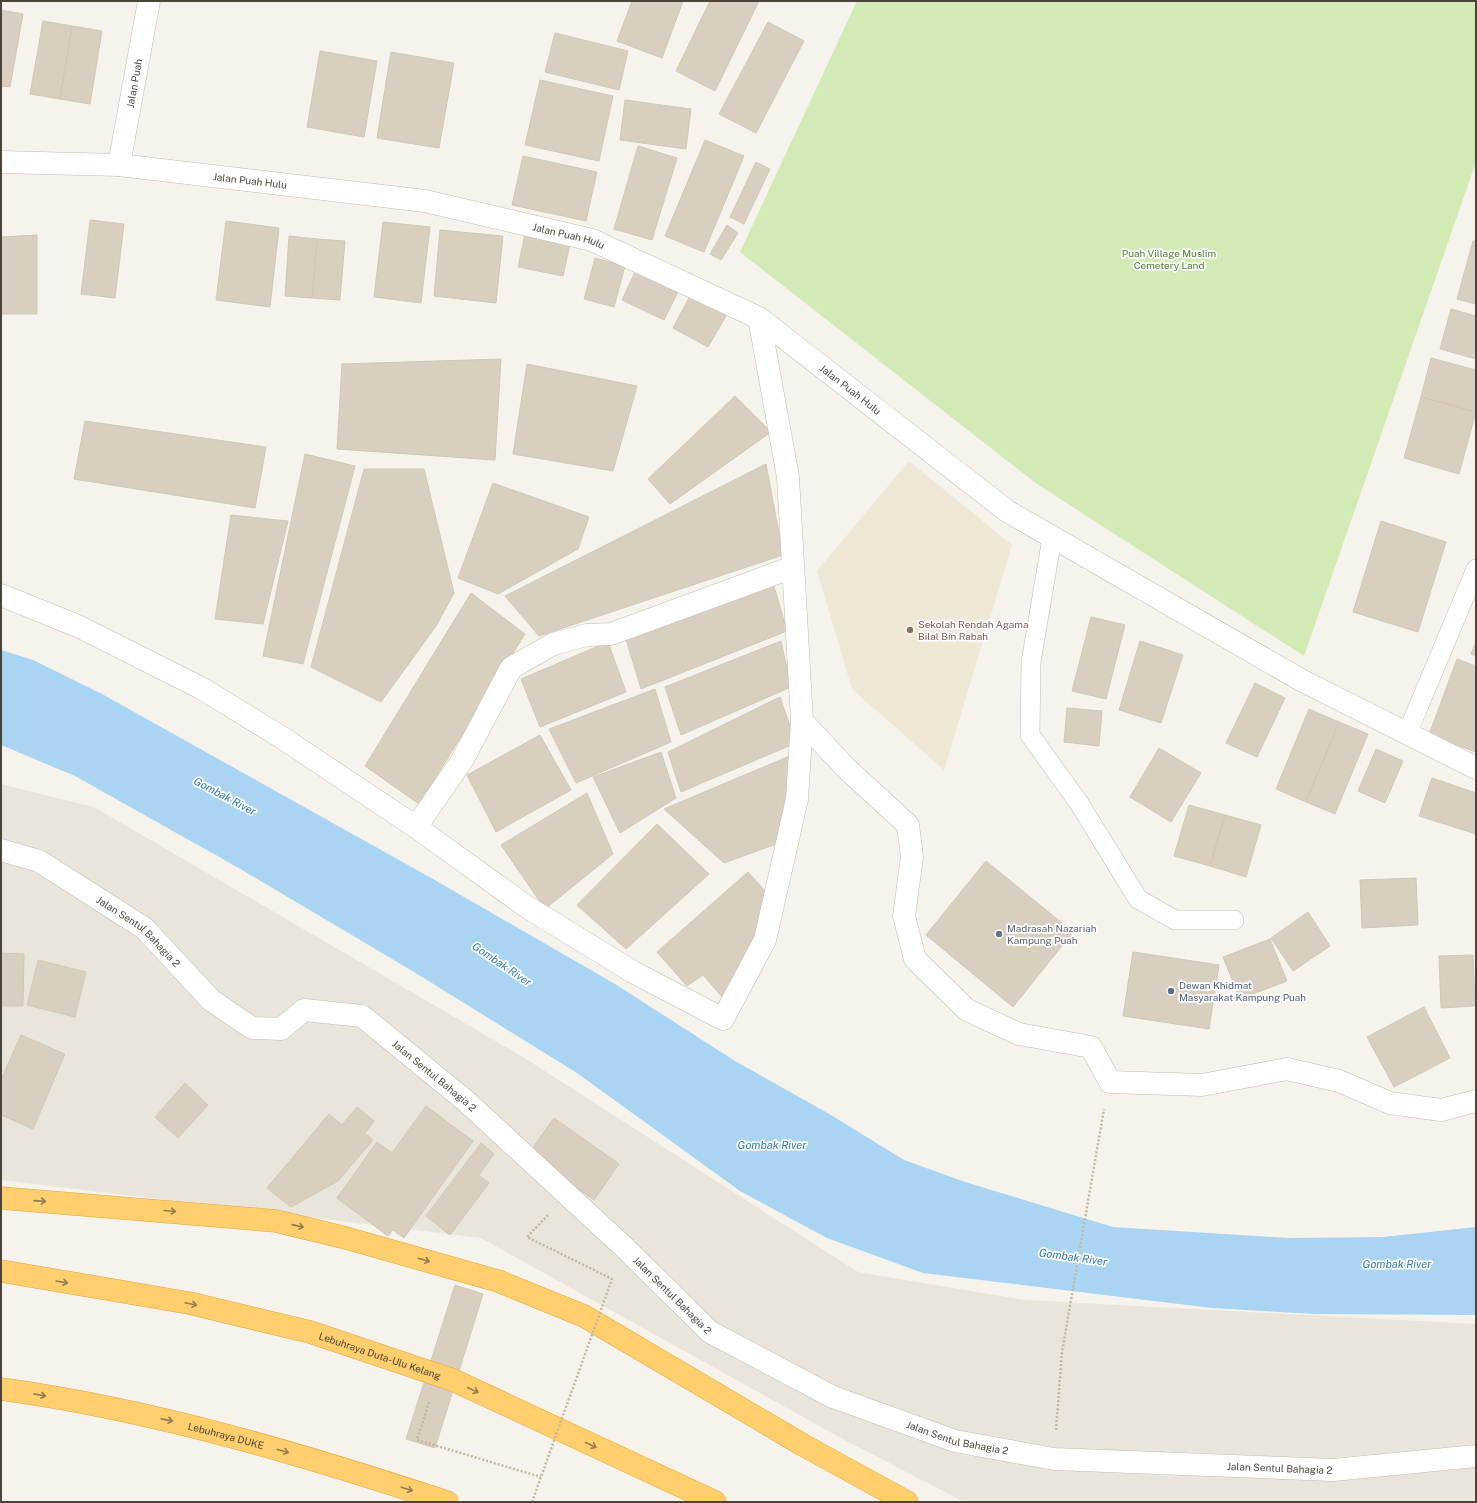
<svg xmlns="http://www.w3.org/2000/svg" width="1477" height="1503" font-family="'Public Sans',sans-serif">
	<style>
		.residential { fill: #eae5da }
		.education { fill: #efe8d6 }
		.green { fill: #d2eab5 }
		.water { fill: #a9d4f2 }
		.building { fill: #d8cfc1; stroke: #d3c7b4 }
		.lines { fill: none; stroke-linecap: round; stroke-linejoin: round }
		.service-casing { stroke: #c2bbae; stroke-width: 20 }
		.minor-casing { stroke: #c2bbae; stroke-width: 23 }
		.motorway-casing { stroke: #e0a43c; stroke-width: 23 }
		.path { stroke: #c4b79f; stroke-width: 2.5; stroke-dasharray: 2 2; stroke-linecap: butt }
		.service { stroke: #fff; stroke-width: 19 }
		.minor { stroke: #fff; stroke-width: 22 }
		.motorway { stroke: #ffcf6e; stroke-width: 22 }
		.path-bridge { stroke: #c4b79f; stroke-width: 2.5; stroke-dasharray: 2 2; stroke-linecap: butt }
		.oneway { stroke: #937c4e }
		.education-dot { fill: #8d6e63; stroke: #fff; stroke-width: 1.5 }
		.worship-dot { fill: #6b7280; stroke: #fff; stroke-width: 1.5 }
		.service-dot { fill: #5c6f8a; stroke: #fff; stroke-width: 1.5 }
		.labels { text-anchor: middle; dominant-baseline: central; stroke-width: 3.5; stroke-linejoin: round; paint-order: stroke }
		.street-label { font-size: 10px; fill: #4b4439; stroke: #fff }
		.park-label { font-size: 10px; fill: #4a7f2a; stroke: #fff }
		.education-label { font-size: 10px; fill: #785e54; stroke: #fff; text-anchor: start }
		.worship-label { font-size: 10px; fill: #5b616d; stroke: #fff; text-anchor: start }
		.service-label { font-size: 10px; fill: #4e5e75; stroke: #fff; text-anchor: start }
		.water-label { font-size: 11px; font-style: italic; fill: #2e7ab2; stroke: #fff }
	</style>
	<rect width="100%" height="100%" fill="#f6f3ec"/>
	<!-- residential -->
	<path class="residential" d="M1,784L94,807L523,1057L858,1272L1025,1300L1476,1324V1502H964L839,1437L481,1238L1,1180Z"/>
	<!-- education -->
	<path class="education" d="M909,461L1012,545L944,770L852,689L817,571Z"/>
	<!-- green -->
	<path class="green" d="M857,1H1476V162L1304,656L1037,484L740,252Z"/>
	<!-- water -->
	<path class="water" d="M1,650L33,660L102,694L433,879L615,984L735,1061L831,1115L904,1160L965,1182L1113,1227L1289,1238L1383,1237L1476,1227V1315L1315,1314L1212,1308L923,1273L827,1238L740,1191L577,1073L414,972L237,867L75,776L1,745Z"/>
	<!-- building -->
	<path class="building" d="M632,1H683L662,58L617,41Z
		M710,1H759L715,91L676,71Z
		M1,10L23,14L10,87L1,86Z
		M43,21L72,26L60,99L30,94Z
		M768,22L804,41L756,133L719,114Z
		M72,26L102,31L90,104L60,99Z
		M555,33L628,51L619,90L545,72Z
		M320,51L377,61L364,137L307,127Z
		M391,52L454,63L439,148L377,138Z
		M540,80L613,96L599,161L525,145Z
		M625,100L691,109L686,149L620,140Z
		M705,140L744,156L704,252L665,236Z
		M638,146L677,158L652,240L614,229Z
		M523,156L597,172L586,221L512,205Z
		M756,162L770,169L744,224L730,217Z
		M90,220L124,224L115,298L81,294Z
		M226,221L279,228L270,307L216,300Z
		M383,222L430,227L421,303L374,297Z
		M727,225L738,233L721,260L710,254Z
		M440,230L503,236L496,303L434,296Z
		M525,234L570,244L563,276L518,267Z
		M37,235V314H1V237Z
		M289,236L317,239L312,298L285,296Z
		M317,239L345,241L340,300L312,298Z
		M1473,241H1476V304L1457,299Z
		M595,258L625,266L614,307L584,299Z
		M637,268L680,288L664,320L622,300Z
		M690,296L726,316L708,347L673,328Z
		M1451,309L1476,316V359L1440,349Z
		M1431,358L1476,370V412L1421,397Z
		M501,359L495,460L337,449L342,364Z
		M527,364L637,386L613,471L513,454Z
		M735,396L771,432L670,504L648,479Z
		M1421,397L1476,412L1459,474L1404,458Z
		M85,421L266,447L255,508L74,479Z
		M305,454L355,466L303,664L263,656Z
		M766,464L783,555L539,636L505,596Z
		M364,469H424L454,593L436,626L381,702L311,667Z
		M493,483L589,517L578,549L498,594L458,578Z
		M231,515L288,521L263,624L215,619Z
		M1381,521L1446,542L1418,632L1353,612Z
		M773,583L787,631L641,689L625,636Z
		M471,593L525,634L419,804L365,766Z
		M1091,617L1125,625L1106,699L1072,691Z
		M781,641L791,687L681,735L665,687Z
		M1140,641L1183,655L1161,723L1119,710Z
		M608,642L626,692L540,727L521,679Z
		M1476,642V656L1471,654Z
		M1457,659L1476,666V752L1429,735Z
		M1255,683L1285,698L1257,757L1226,743Z
		M655,689L671,742L576,783L549,729Z
		M780,697L796,743L681,792L668,752Z
		M1067,708L1102,711L1099,746L1064,742Z
		M1309,709L1339,722L1306,802L1276,789Z
		M1339,722L1368,734L1335,814L1306,802Z
		M540,735L571,790L496,832L467,775Z
		M1159,748L1201,773L1171,822L1130,797Z
		M1376,749L1403,761L1385,803L1358,791Z
		M661,752L676,798L620,833L593,777Z
		M792,755L779,843L724,863L664,809Z
		M1432,778L1476,793V834L1419,816Z
		M587,793L613,854L545,909L501,845Z
		M1189,805L1225,815L1210,866L1174,856Z
		M1225,815L1261,825L1246,877L1210,866Z
		M657,824L709,874L626,949L577,905Z
		M986,861L1073,932L1013,1007L926,935Z
		M748,872L766,892L757,935L723,998L703,975L687,986L657,952Z
		M1416,878L1418,925L1362,928L1360,880Z
		M1308,912L1330,946L1293,971L1271,938Z
		M1270,939L1287,981L1240,999L1223,957Z
		M1133,952L1219,965L1209,1029L1123,1016Z
		M1,953L24,954L23,1006H1Z
		M1473,955L1475,1006L1441,1008L1439,956Z
		M38,960L86,972L75,1017L27,1005Z
		M1424,1007L1450,1058L1394,1087L1367,1037Z
		M21,1035L65,1054L33,1129L1,1115V1080Z
		M185,1083L208,1105L178,1138L155,1117Z
		M426,1106L473,1141L404,1238L393,1230L388,1236L337,1198L377,1142L392,1153Z
		M357,1107L374,1121L365,1133L373,1140L338,1181L291,1207L267,1188L329,1114L342,1125Z
		M554,1118L619,1164L594,1200L529,1153Z
		M481,1143L494,1154L479,1175L489,1183L450,1235L426,1216Z
		M455,1285L483,1294L435,1448L406,1439Z"/>
	<g class="lines">
		<!-- service casing -->
		<g class="service-casing">
			<path id="service" d="M1052,538L1031,662L1030,735L1079,803L1138,899L1175,920H1234
				M1407,734L1476,569"/>
		</g>
		<!-- minor casing -->
		<g class="minor-casing">
			<g id="minor">
				<path id="s1" d="M1,162L119,165L425,201L592,240L759,318L1007,511L1301,680L1476,768"/>
				<path id="s2" d="M119,165L149,1"/>
				<path d="M1,595L80,627L201,688L281,737L416,827L527,907L633,972L723,1019L765,940L797,799L802,721L788,477L759,318"/>
				<path d="M802,721L848,770L908,825L912,857L904,916L915,959L967,1010L1019,1034L1091,1047L1110,1082L1202,1085L1287,1069L1339,1081L1390,1103L1441,1110L1476,1101"/>
				<path d="M416,827L463,759L511,668L553,644L587,635L611,634L793,567"/>
				<path id="s3" d="M1,850L39,861L144,928L211,1000L252,1028L281,1029L304,1010L362,1016L467,1102L624,1247L710,1332L833,1397L955,1441L1054,1459L1333,1470L1476,1456"/>
			</g>
		</g>
		<!-- motorway casing -->
		<g class="motorway-casing">
			<g id="motorway">
				<path d="M1,1198L276,1221L346,1238L498,1281L584,1316L803,1445L907,1502"/>
				<path id="s4" d="M1,1271L189,1303L310,1332L453,1380L715,1502"/>
				<path id="s5" d="M1,1389C154,1410 301,1454 447,1502"/>
			</g>
		</g>
		<!-- path -->
		<path class="path" d="M548,1215L527,1237L612,1279
			M429,1402L417,1440L541,1477
			M1056,1430L1062,1352L1104,1109"/>
		<!-- service -->
		<use href="#service" class="service"/>
		<!-- minor -->
		<use href="#minor" class="minor"/>
		<!-- motorway -->
		<use href="#motorway" class="motorway"/>
		<!-- path-bridge -->
		<path class="path-bridge" d="M532,1502L612,1279"/>
	</g>
	<!-- one-way arrows -->
	<defs><path id="oneway-shaft" d="M-6 0H5M1.5-3L5.5 0L1.5 3" fill="none" stroke-width="1.6" stroke-linecap="round" stroke-linejoin="round"/></defs>
	<g class="oneway">
		<use href="#oneway-shaft" transform="translate(40 1201) rotate(4)"/>
		<use href="#oneway-shaft" transform="translate(170 1211) rotate(5)"/>
		<use href="#oneway-shaft" transform="translate(298 1226) rotate(13)"/>
		<use href="#oneway-shaft" transform="translate(424 1260) rotate(16)"/>
		<use href="#oneway-shaft" transform="translate(62 1282) rotate(10)"/>
		<use href="#oneway-shaft" transform="translate(191 1304) rotate(12)"/>
		<use href="#oneway-shaft" transform="translate(473 1390) rotate(25)"/>
		<use href="#oneway-shaft" transform="translate(40 1395) rotate(11)"/>
		<use href="#oneway-shaft" transform="translate(167 1420) rotate(11)"/>
		<use href="#oneway-shaft" transform="translate(591 1445) rotate(25)"/>
		<use href="#oneway-shaft" transform="translate(283 1451) rotate(15)"/>
		<use href="#oneway-shaft" transform="translate(407 1489) rotate(18)"/>
	</g>
	<!-- markers -->
	<circle class="education-dot" cx="910" cy="630" r="4"/>
	<circle class="worship-dot" cx="999" cy="934" r="4"/>
	<circle class="service-dot" cx="1171" cy="991" r="4"/>
	<g class="labels">
		<!-- street labels -->
		<g class="street-label">
			<text stroke="none"><textPath href="#s2" startOffset="83">Jalan Puah</textPath></text>
			<text stroke="none"><textPath href="#s1" startOffset="250">Jalan Puah Hulu</textPath></text>
			<text stroke="none"><textPath href="#s1" startOffset="574">Jalan Puah Hulu</textPath></text>
			<text stroke="none"><textPath href="#s1" startOffset="898">Jalan Puah Hulu</textPath></text>
			<text stroke="none"><textPath href="#s3" startOffset="162">Jalan Sentul Bahagia 2</textPath></text>
			<text stroke="none"><textPath href="#s3" startOffset="523">Jalan Sentul Bahagia 2</textPath></text>
			<text stroke="none"><textPath href="#s3" startOffset="847">Jalan Sentul Bahagia 2</textPath></text>
			<text stroke="none"><textPath href="#s4" startOffset="389">Lebuhraya Duta-Ulu Kelang</textPath></text>
			<text stroke="none"><textPath href="#s5" startOffset="230">Lebuhraya DUKE</textPath></text>
			<text stroke="none"><textPath href="#s3" startOffset="1170">Jalan Sentul Bahagia 2</textPath></text>
			<text stroke="none"><textPath href="#s3" startOffset="1495">Jalan Sentul Bahagia 2</textPath></text>
		</g>
		<!-- park labels -->
		<g class="park-label">
			<text x="1169" y="253">Puah Village Muslim<tspan x="1169" dy="12">Cemetery Land</tspan></text>
		</g>
		<!-- education labels -->
		<g class="education-label">
			<text x="918" y="624">Sekolah Rendah Agama<tspan x="918" dy="12">Bilal Bin Rabah</tspan></text>
		</g>
		<!-- worship labels -->
		<g class="worship-label">
			<text x="1007" y="928">Madrasah Nazariah<tspan x="1007" dy="12">Kampung Puah</tspan></text>
		</g>
		<!-- service labels -->
		<g class="service-label">
			<text x="1179" y="985">Dewan Khidmat<tspan x="1179" dy="12">Masyarakat Kampung Puah</tspan></text>
		</g>
		<!-- water labels -->
		<g class="water-label">
			<text transform="translate(225 796) rotate(28)">Gombak River</text>
			<text transform="translate(502 964) rotate(34)">Gombak River</text>
			<text x="772" y="1145">Gombak River</text>
			<text transform="translate(1073 1257) rotate(8)">Gombak River</text>
			<text x="1397" y="1264">Gombak River</text>
		</g>
	</g>
	<!-- border -->
	<rect width="1477" height="1503" fill="none" stroke="#4b4439" stroke-width="4"/>
</svg>
